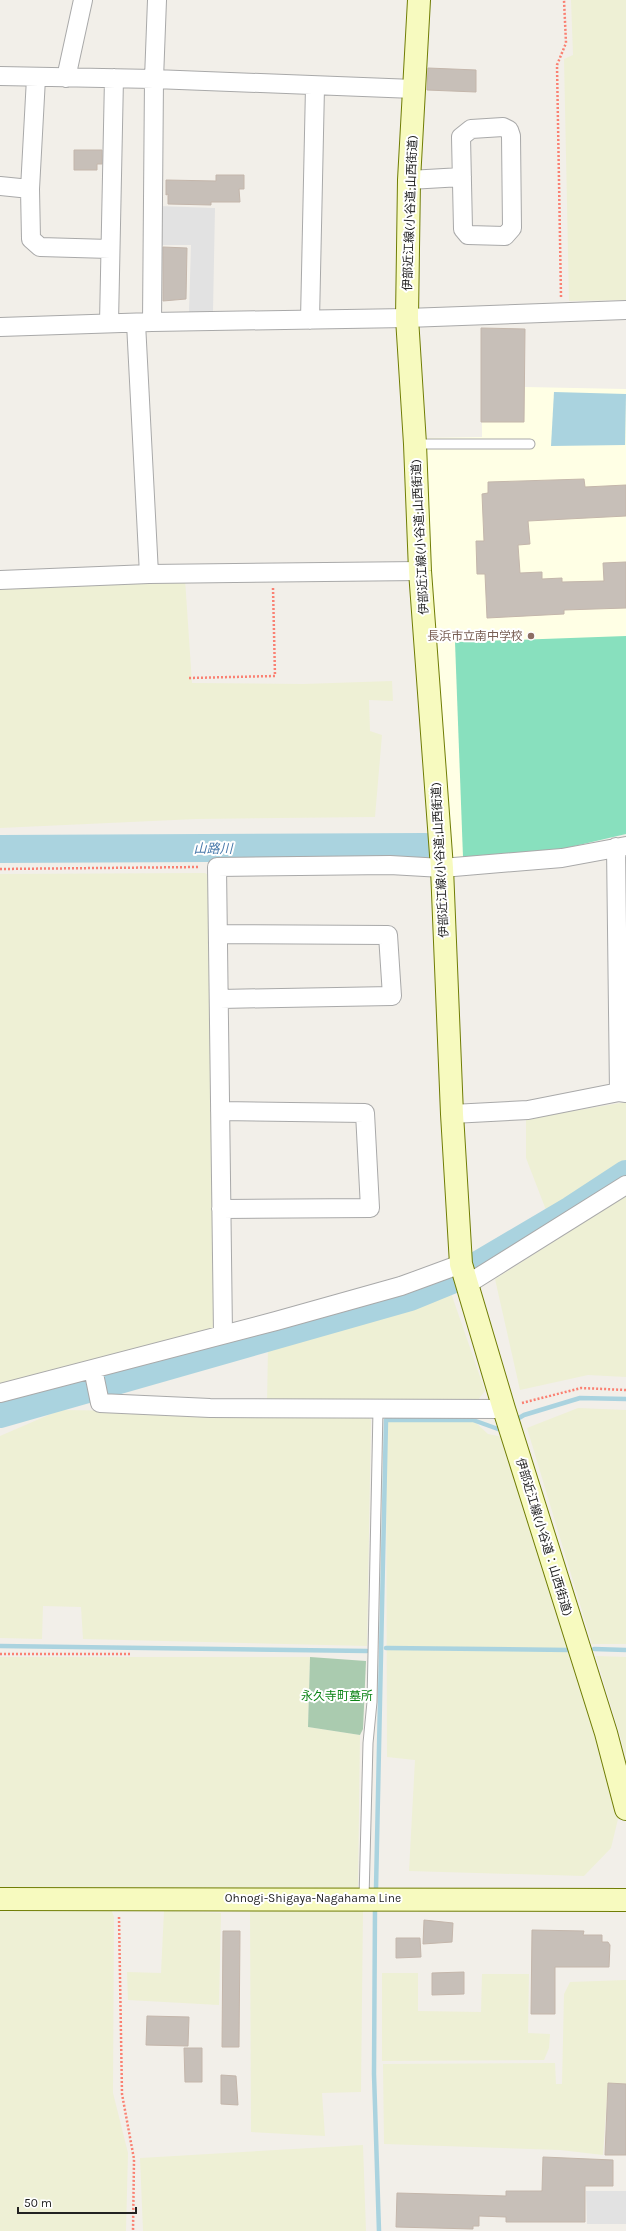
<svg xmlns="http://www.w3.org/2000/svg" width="626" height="2231" font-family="Karla,'Noto Sans JP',sans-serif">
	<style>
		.education { fill: #ffffe5 }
		.farmland { fill: #eef0d5 }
		.cemetery { fill: #aacbaf }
		.pitch { fill: #88e0be }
		.parking { fill: #e2e2e2 }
		.water { fill: #aad3df }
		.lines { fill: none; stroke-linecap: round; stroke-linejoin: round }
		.stream { stroke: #aad3df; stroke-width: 4.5 }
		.river { stroke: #aad3df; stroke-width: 28 }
		.building { fill: #c7bfb8; stroke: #c4b6ab }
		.service-casing { stroke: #a9a9a9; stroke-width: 11 }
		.minor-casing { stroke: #a9a9a9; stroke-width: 20 }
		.secondary-casing { stroke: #707d05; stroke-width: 24 }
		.path { stroke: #fa8072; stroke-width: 2.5; stroke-dasharray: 2 2; stroke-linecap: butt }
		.service { stroke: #fff; stroke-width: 9 }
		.minor { stroke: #fff; stroke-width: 18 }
		.secondary { stroke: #f7fabf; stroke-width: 22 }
		.education-dot { fill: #8d6e63; stroke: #fff; stroke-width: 1.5 }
		.labels { text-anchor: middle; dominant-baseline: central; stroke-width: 4; stroke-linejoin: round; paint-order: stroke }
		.street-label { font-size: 12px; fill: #222; stroke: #fff }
		.education-label { font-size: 12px; fill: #785e54; stroke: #fff; text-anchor: end }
		.park-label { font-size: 12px; fill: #0c8416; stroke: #fff }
		.water-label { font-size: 13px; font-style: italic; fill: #4a7aab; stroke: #fff }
	</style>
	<rect width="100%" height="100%" fill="#f2efe9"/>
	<!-- education -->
	<path class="education" d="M481,328L523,329L525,387L626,389V834L448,861L424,438L482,437Z"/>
	<!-- farmland -->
	<path class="farmland" d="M571,0H626V300L569,301L564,59L573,55Z
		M185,579L192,683L303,684L392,681L393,701L369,700L370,731L382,735L375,817L196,819L0,828V587Z
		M205,873L213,878L217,1329L0,1387V874Z
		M626,1102V1161L546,1210L526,1158V1119Z
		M626,1196V1377L588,1375L520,1390L495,1279Z
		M451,1293L485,1391L477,1401L267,1404L268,1347Z
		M578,1408L626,1410V1644H592L527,1428Z
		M60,1410L365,1414L371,1420L367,1646L83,1639L81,1607L43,1606L42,1639L0,1638V1436Z
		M386,1420H473L488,1434L503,1437L578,1677L618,1819L611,1848L584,1876L409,1871L415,1760L387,1757Z
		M596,1656L626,1657V1756Z
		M0,1657H310L308,1727L360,1735L358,1888H0Z
		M110,1906L114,1917L113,2093L128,2153L126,2231H0V1907Z
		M363,1909L361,2092L322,2093L325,2136L251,2132L250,1910Z
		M164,1911L221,1913L219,2005L128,2000L127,1972L161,1973Z
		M382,1973H418V2011L481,2012L482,1974H529L528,2033L550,2034L549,2048L544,2060L382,2061Z
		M626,1980V2084L608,2083L603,2155L560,2150L384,2144L383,2064L555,2063L556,2084H562L564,1994L570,1982Z
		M363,2145L366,2231H143L140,2158Z"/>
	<!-- cemetery -->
	<path class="cemetery" d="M310,1657L366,1661L363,1729L360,1735L308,1727Z"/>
	<!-- pitch -->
	<path class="pitch" d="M626,636V834L549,852L463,857L455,642Z"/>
	<!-- parking -->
	<path class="parking" d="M158,206L215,208L213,312H189L191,245H158Z
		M586,2191H626V2224H587Z"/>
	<!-- water -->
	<path class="water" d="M554,392L626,394L625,445L551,446Z"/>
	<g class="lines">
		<!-- stream -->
		<path class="stream" d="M514,1421L524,1415L580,1398L626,1399
			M0,1646L367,1651
			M386,1648L570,1650
			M594,1649L626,1650
			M376,1889L386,1420H473L498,1429L504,1426
			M375,1907L374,2074L379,2231"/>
		<!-- river -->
		<path class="river" d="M0,849L425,847
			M0,1414L410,1297L454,1279L571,1210L626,1174"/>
	</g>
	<!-- building -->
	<path class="building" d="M428,68L476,70V92L427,90Z
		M74,150H102V164H97V170H74Z
		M216,175H244V189H239L240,202H211V205L168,204V194L166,195V180L216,181Z
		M163,247L187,248L186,299L163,301Z
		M481,328L525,329L524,422H481Z
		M584,479L585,487L626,485V516L528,521L530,544L518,545L520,573L542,572V579L562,578V582L604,581L603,563L626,562V608L564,610V614L487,618L485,574H477L476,541H484L482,494L488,493V482Z
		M424,1920L453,1923L452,1942L423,1944Z
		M532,1930L584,1931L583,1935H602V1942H608L610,1945L609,1967H555V2014H531Z
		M223,1931H240L239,2047H222Z
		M396,1938H420L421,1957L396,1958Z
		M464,1972V1994L432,1995V1973Z
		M147,2016L189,2017L188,2046L146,2045Z
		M184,2048H202V2082H185Z
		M221,2075L236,2076L238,2105L221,2104Z
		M608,2083L626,2084V2155H605Z
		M543,2157L613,2160V2186H585V2222H506V2217L479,2216V2226H473V2229L396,2227L397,2193L506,2196V2191H542Z"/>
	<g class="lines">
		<!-- service casing -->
		<g class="service-casing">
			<path id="service" d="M415,444H530
				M364,1898L368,1743L372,1702L378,1410"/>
		</g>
		<!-- minor casing -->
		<g class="minor-casing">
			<path id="minor" d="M0,76L154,79L414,89
				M36,78L30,189L31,239L40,247L110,249
				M66,78L83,0
				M503,127L509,130L511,136L512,228L505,236L468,235L463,229L461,137L471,129Z
				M409,180L462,177
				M0,186L30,189
				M310,320L315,87
				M152,322L154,79L157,0
				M109,323L114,78
				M136,323L149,574
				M0,327L152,322L407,318L626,310
				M0,580L149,574L420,571
				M616,847L619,1092
				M218,934L388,935L392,996L220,999
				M220,1111L365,1113L370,1208L221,1209
				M452,1114L528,1110L619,1092L626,1093
				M466,1285L626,1185
				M223,1334L217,867L390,865L442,868L562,858L626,846
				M93,1369L100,1403L210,1408L504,1409
				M0,1393L276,1321L401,1286L461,1264"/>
		</g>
		<!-- secondary casing -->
		<g class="secondary-casing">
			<path id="secondary" d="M419,0L409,180L407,318L415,444L420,571L442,868L452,1114L461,1264L504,1409L606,1733L626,1809
				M0,1899L626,1900"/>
		</g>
		<!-- path -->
		<path class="path" d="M561,297L557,65L566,43L564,0
			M189,678L275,676L273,588
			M0,869L200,867
			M522,1403L581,1388L626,1390
			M0,1654H130
			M119,1917L122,2094L134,2159L133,2231"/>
		<!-- service -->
		<use href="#service" class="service"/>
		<!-- minor -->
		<use href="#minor" class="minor"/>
		<!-- secondary -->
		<use href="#secondary" class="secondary"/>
	</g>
	<!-- markers -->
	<circle class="education-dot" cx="531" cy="636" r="4"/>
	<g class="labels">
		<!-- street labels -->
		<g class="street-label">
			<text transform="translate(410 213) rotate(-88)">伊部近江線(小谷道;山西街道)</text>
			<text transform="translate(420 537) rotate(-93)">伊部近江線(小谷道;山西街道)</text>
			<text transform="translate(440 860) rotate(-93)">伊部近江線(小谷道;山西街道)</text>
			<text transform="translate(544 1537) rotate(73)">伊部近江線(小谷道：山西街道)</text>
			<text x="313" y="1898">Ohnogi-Shigaya-Nagahama Line</text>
		</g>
		<!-- education labels -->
		<g class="education-label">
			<text x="523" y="636">長浜市立南中学校</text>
		</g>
		<!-- park labels -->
		<g class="park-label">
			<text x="337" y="1696">永久寺町墓所</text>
		</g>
		<!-- water labels -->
		<g class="water-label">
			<text x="213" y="848">山路川</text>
		</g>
	</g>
	<!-- scale -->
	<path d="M18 2207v6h118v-6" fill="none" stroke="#222222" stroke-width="2"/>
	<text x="24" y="2207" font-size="12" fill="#222222" stroke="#ffffff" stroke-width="3" paint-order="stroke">50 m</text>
</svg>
